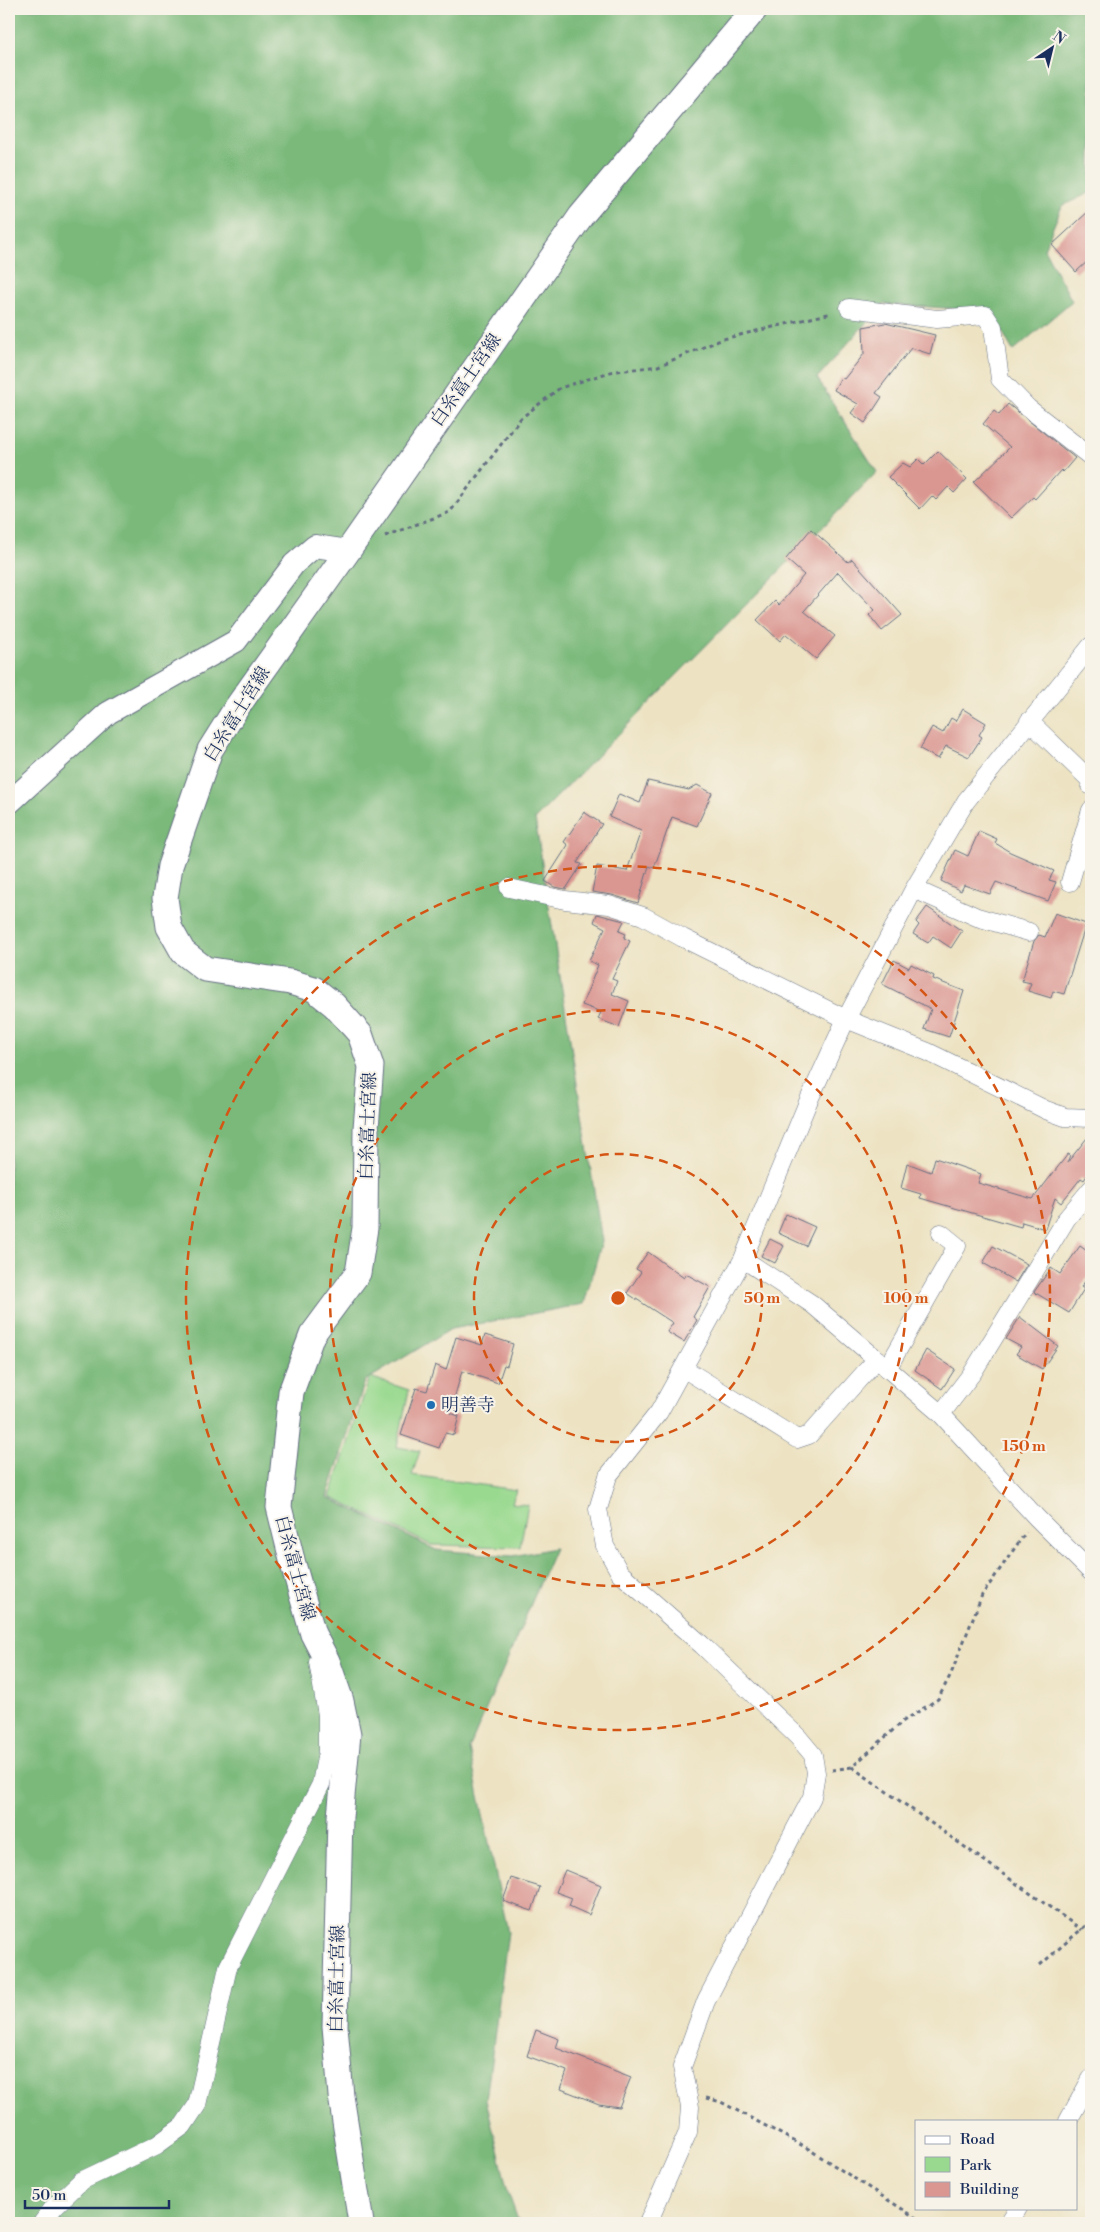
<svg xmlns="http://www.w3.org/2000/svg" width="1100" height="2232" font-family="'Libre Bodoni','Noto Serif JP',serif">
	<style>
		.green { fill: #99d98f; stroke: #5a8476 }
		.forest { fill: #7ab97a; stroke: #4a746c }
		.building { fill: #da9691 }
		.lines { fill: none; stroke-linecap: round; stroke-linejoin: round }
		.minor-casing { stroke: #646e81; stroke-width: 19 }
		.tertiary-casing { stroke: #646e81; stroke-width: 24 }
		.secondary-casing { stroke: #646e81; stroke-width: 27 }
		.path { stroke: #646e81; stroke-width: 3; stroke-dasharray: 4 4; stroke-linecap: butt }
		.minor { stroke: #fff; stroke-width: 18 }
		.tertiary { stroke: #fff; stroke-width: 22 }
		.secondary { stroke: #fff; stroke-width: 25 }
		.ring { fill: none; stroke: #d45514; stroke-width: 2.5; stroke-dasharray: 9 6 }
		.poi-dot { fill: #1f6fb2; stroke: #f7f3e8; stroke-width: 2 }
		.labels { text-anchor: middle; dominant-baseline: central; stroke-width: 4; stroke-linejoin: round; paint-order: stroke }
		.street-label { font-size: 18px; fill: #1b2f5e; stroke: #f7f3e8 }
		.poi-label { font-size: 18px; fill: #1b2f5e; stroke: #f7f3e8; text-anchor: start }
		.centre { fill: #d45514; stroke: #f7f3e8; stroke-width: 2.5 }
		.ring-label { font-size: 15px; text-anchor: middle; font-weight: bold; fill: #d45514; stroke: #f7f3e8; stroke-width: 4; stroke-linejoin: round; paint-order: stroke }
	</style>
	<rect width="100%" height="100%" fill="#f7f3e8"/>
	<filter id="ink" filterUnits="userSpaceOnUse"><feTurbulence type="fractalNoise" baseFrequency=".02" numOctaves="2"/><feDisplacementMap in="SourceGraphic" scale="10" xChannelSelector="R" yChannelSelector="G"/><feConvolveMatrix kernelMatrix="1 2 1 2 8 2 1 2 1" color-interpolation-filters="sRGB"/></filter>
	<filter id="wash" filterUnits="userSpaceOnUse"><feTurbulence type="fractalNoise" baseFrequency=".0096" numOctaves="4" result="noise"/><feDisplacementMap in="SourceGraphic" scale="20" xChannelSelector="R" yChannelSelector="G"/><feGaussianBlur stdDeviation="1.12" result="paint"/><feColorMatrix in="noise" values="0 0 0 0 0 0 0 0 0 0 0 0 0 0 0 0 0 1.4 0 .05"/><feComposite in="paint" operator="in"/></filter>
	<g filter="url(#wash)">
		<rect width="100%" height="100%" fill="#ede3c3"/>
		<!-- green -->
		<path class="green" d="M370,1377L409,1390L397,1447L420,1451L412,1475L516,1490L512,1503L528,1505L520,1547L431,1545L330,1497Z"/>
		<!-- forest -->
		<path class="forest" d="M9,9H1091V192L1062,206L1044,249L1072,301L1013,351L991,311L883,304L817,378L877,472L535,819L602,1241L584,1304L451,1329L365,1381L327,1497L436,1550L513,1556L555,1548L469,1749L508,1932L486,2100L508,2192L519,2223H9Z"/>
		<g id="blocks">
			<!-- building -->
			<path class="building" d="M1091,209V258L1076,272L1052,245Z
				M885,323L935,335L930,354L911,348L876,393L882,397L865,423L851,413L858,404L834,390L841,377L844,379L864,354L863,327Z
				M1008,404L1075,458L1063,472L1061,470L1035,499L1033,497L1011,518L974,482L1010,447L983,424L994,411L999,415Z
				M938,451L967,479L954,493L948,487L936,500L932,496L920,509L888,477L903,463L910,467L918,459L924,465Z
				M811,529L848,562L852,559L902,615L882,631L869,615L875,610L838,572L804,611L835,636L816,659L786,634L780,641L757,620L775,601L779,605L804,575L786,559Z
				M963,709L986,723L979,735L982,737L969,757L946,746L938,759L920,749L932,727L943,733L951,718L956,721Z
				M648,781L689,790L697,785L712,793L697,826L672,817L654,868L649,866L638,903L612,895L592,892L597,866L627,871L641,831L609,817L619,794L640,803Z
				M584,812L602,824L577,863L582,864L566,889L554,887L545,881L568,845L564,842Z
				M979,831L997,839L995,843L1010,852L1054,871L1049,880L1056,882L1048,901L996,882L990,894L964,885L961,891L941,881L955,850L968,856Z
				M927,907L962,931L951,948L933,936L928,943L913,934L919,925L916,922Z
				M1055,913L1086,924L1064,994L1053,991L1051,998L1028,991L1031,983L1022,981L1034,941L1039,935L1045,937Z
				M597,914L624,921L619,931L626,934L624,938L630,941L612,979L617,981L612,994L629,1001L619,1027L598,1019L601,1012L582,1005L598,965L589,961L605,928L594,922Z
				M894,960L909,968L911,964L934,976L933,979L964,991L949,1037L924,1029L931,1009L882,984Z
				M1091,1133V1170L1084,1180L1081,1178L1061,1203L1055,1198L1045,1229L1022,1222L1021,1227L920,1198L921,1194L901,1188L907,1163L931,1172L935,1158L981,1174L978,1183L1033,1199L1068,1154L1070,1155L1067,1163Z
				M786,1214L815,1227L806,1246L778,1233Z
				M770,1239L784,1246L775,1263L761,1256Z
				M993,1246L1027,1264L1016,1282L983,1263Z
				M1080,1246L1091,1254V1273L1081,1287L1084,1289L1069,1313L1034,1292L1051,1268L1060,1274Z
				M648,1252L684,1278L686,1274L710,1287L693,1317L697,1320L684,1342L667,1332L673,1323L627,1293L641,1272L636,1269Z
				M1020,1317L1058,1346L1042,1369L1016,1354L1021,1347L1006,1339Z
				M485,1335L513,1344L507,1366L504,1365L498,1383L462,1371L450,1413L459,1416L454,1435L445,1433L439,1448L401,1435L416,1388L427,1391L435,1365L446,1370L456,1337L482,1345Z
				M926,1350L955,1369L942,1389L915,1370Z
				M565,1870L601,1885L589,1915L569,1906L572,1898L556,1892Z
				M511,1878L540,1887L532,1911L503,1901Z
				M536,2030L559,2039L556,2048L631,2077L619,2107L599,2104L561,2089L567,2071L527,2056Z"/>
		</g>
	</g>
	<g filter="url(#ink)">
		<use href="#blocks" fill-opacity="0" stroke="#646e81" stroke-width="1"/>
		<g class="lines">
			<!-- minor casing -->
			<g class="minor-casing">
				<path id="minor" d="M849,308L937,319L985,315L993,327L1000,379L1028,408L1091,457
					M1029,721L1089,779L1091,786
					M1070,882L1091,810
					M509,888L565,900L609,905L643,916L683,938L846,1019L928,1052L1046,1110L1065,1117L1091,1118
					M914,889L977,917L1029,932
					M743,1259L812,1304L941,1414L1037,1518L1091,1572
					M683,1368L797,1439L809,1435L876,1360
					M887,1369L957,1246L941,1233
					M941,1414L973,1372L1067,1218L1091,1189
					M1068,2121L1091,2079
					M42,2223L54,2207L81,2181L157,2145L183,2126L197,2105L228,1967L321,1784L327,1752V1715L318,1662
					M648,2223L688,2132L690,2107L682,2067L706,2001L812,1797L816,1773L813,1755L798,1737L702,1645L620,1573L605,1546L598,1509L608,1476L659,1412L743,1259L808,1102L846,1019L914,889L966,801L1091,646
					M1009,2223L1018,2208"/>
			</g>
			<!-- tertiary casing -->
			<g class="tertiary-casing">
				<path id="tertiary" d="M9,803L108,713L236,641L294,564L315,546L348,551"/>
			</g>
			<!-- secondary casing -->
			<g class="secondary-casing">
				<path id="secondary" d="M361,2223L341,2096L335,2026L340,1817L348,1734L341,1701L327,1661L313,1634L293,1564L279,1507L291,1392L312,1335L358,1273L365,1228L366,1128L371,1066L360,1034L334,1005L314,989L290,982L205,969L183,952L169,927L165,898L170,866L210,750L237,707L348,551L581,216L755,9"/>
			</g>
			<!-- path -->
			<path class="path" d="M385,536L450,512L521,418L560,388L610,372L658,366L723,339L832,313
				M852,1767L1082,1930
				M832,1770L852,1767L902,1722L938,1699L951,1674L982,1595L1026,1532
				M1040,1965L1091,1921
				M706,2098L721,2102L807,2148L924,2223"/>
			<!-- minor -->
			<use href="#minor" class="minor"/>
			<!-- tertiary -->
			<use href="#tertiary" class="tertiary"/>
			<!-- secondary -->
			<use href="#secondary" class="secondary"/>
		</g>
	</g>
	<!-- distance rings -->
	<g class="ring">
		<circle cx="618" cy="1298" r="144"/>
		<circle cx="618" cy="1298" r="288"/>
		<circle cx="618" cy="1298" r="432"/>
	</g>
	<!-- markers -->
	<circle class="poi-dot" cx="431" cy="1405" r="5"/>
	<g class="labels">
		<!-- street labels -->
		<g class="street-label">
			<text transform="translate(466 380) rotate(-55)">白糸富士宮線</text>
			<text transform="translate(237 714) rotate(-58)">白糸富士宮線</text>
			<text transform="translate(368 1126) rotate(-88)">白糸富士宮線</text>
			<text transform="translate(295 1568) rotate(75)">白糸富士宮線</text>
			<text transform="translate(337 1979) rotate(-89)">白糸富士宮線</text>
		</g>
		<!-- poi labels -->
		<g class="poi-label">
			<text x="441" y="1405">明善寺</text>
		</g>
	</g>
	<circle cx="618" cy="1298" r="8" class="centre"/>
	<g class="ring-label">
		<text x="762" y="1303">50 m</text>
		<text x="906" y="1303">100 m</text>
		<text x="1024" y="1451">150 m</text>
	</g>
	<!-- margin -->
	<rect width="1100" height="2232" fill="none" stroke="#f7f3e8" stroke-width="30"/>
	<!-- legend -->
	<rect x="915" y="2120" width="162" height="90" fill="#f7f3e8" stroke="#9fa5b1"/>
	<rect x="925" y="2136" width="25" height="8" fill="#ffffff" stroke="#9fa5b1"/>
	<text x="960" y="2144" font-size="15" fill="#1b2f5e">Road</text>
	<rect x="925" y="2157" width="25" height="15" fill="#99d98f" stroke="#9fa5b1"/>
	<text x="960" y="2170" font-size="15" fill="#1b2f5e">Park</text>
	<rect x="925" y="2182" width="25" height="15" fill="#da9691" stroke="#9fa5b1"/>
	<text x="960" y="2194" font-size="15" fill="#1b2f5e">Building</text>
	<!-- north arrow -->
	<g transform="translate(1052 48) rotate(35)" stroke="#f7f3e8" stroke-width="4" paint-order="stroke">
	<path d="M0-4L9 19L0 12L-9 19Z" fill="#1b2f5e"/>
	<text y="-8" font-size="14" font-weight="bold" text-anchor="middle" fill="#1b2f5e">N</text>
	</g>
	<!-- scale -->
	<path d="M25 2200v8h144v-8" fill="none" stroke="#1b2f5e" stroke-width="2.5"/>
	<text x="32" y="2200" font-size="15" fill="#1b2f5e" stroke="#f7f3e8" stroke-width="4" paint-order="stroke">50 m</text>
</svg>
